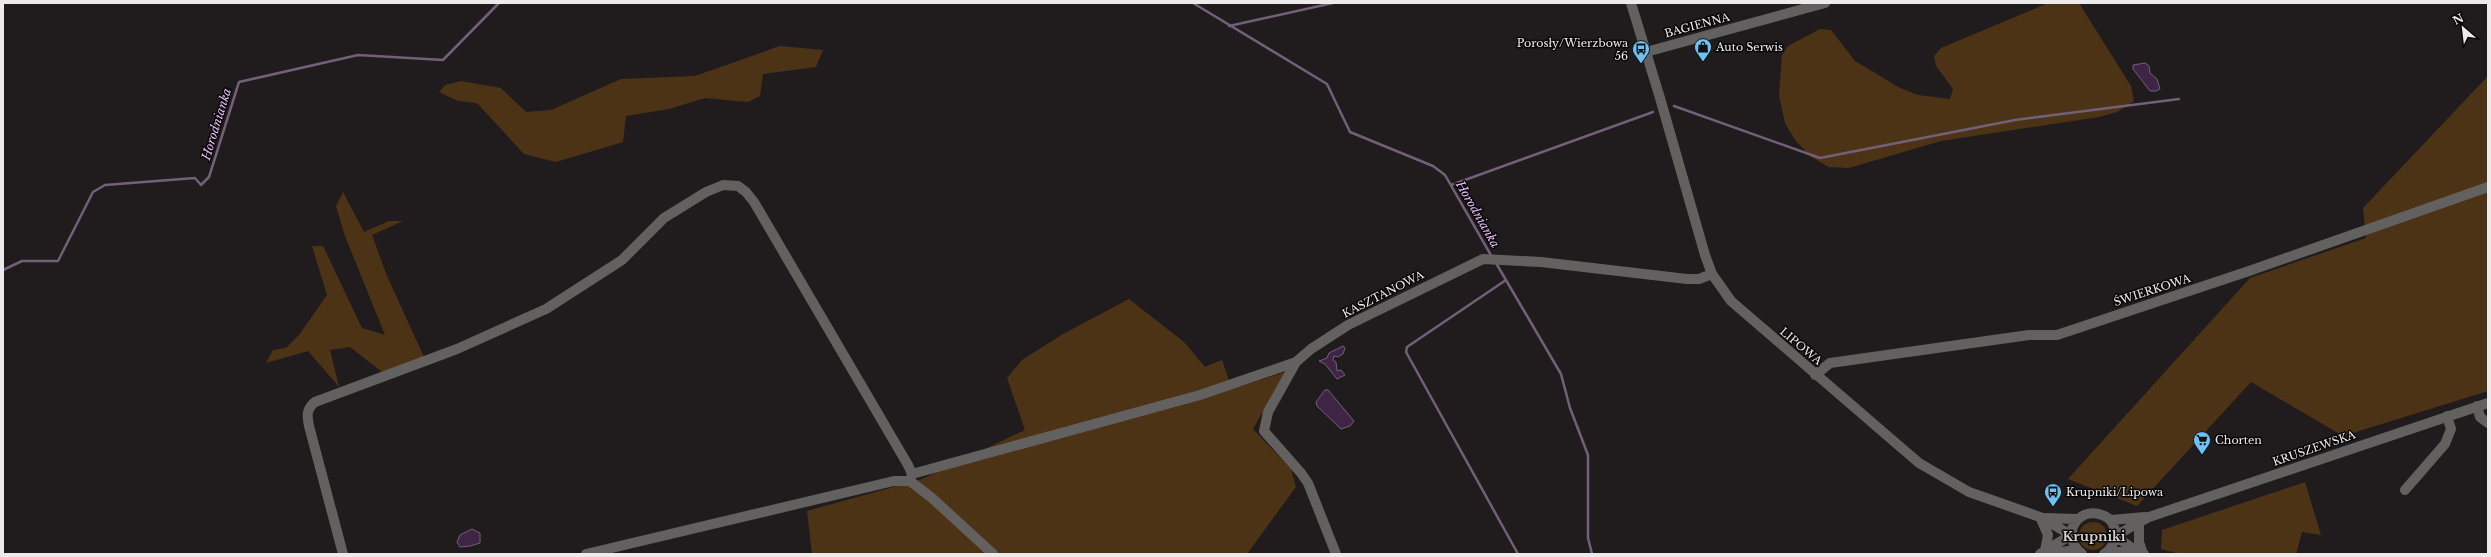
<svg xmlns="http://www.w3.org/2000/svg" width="2491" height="557" font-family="'Libre Baskerville',serif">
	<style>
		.green { fill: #4d3316 }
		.water { fill: #3e2546; stroke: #726078 }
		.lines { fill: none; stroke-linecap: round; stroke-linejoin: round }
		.stream { stroke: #726078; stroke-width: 2.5 }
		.minor { stroke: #626160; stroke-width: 10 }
		.labels { text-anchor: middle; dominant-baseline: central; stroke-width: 3; stroke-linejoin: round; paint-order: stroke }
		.street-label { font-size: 11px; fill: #edeaeb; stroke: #080707 }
		.poi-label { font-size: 11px; fill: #edeaeb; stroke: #080707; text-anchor: start }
		.water-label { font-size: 12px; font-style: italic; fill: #e8bcf9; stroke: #080707 }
		.quarter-label { font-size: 13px; font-weight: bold; fill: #d5d0d1; stroke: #080707 }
	</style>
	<rect width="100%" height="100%" fill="#201c1d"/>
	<!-- green -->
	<path class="green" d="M2048,3H2079L2131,86L2134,101L2117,112L2099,117L1941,141L1849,168L1829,167L1811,157L1795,140L1785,123L1779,95L1782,55L1788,46L1820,29L1831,30L1855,61L1900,88L1918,95L1950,99L1953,89L1936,66L1934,56L1941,48Z
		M780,46L823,50L816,67L763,74L760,96L748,102L705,98L669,109L626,116L623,142L556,162L524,154L477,103L458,101L439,92L445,85L461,81L501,88L526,112L551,110L621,79L695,76Z
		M2488,76V391L2343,436L2251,382L2137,506L2068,479L2250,278L2366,238L2363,208Z
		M343,192L364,232L389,221H403L372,235L387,276L424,357L382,372L350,347L330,350L339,387L308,351L266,363L273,350L286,348L299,335L327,295L312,246H323L362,328L385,335L345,236L336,206Z
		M1129,299L1184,342L1205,367L1222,360L1232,389L1285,372L1253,429L1291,469L1296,487L1247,554H812L807,511L922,479L1025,430L1007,378L1022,360L1063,334Z
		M2305,482L2321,535L2302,532L2296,554H2180L2161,549L2162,530Z
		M2079 536a14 14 0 1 1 28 0a14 14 0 1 1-28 0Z"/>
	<!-- water -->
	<path class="water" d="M2145,63L2149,66L2150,73L2157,79L2160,89L2156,91H2150L2133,69V65Z
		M1343,346L1345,348L1343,354L1338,357L1334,356L1333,360L1336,362L1337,371L1341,370L1345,375L1337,379L1325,364L1319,361L1327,358L1329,353Z
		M1325,390H1328L1354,421L1350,426L1341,429L1317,406L1316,402Z
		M472,529L480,533V543L470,546L460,547L457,542L460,535Z"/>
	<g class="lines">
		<!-- stream -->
		<path class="stream" d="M1193,3L1327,84L1350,132L1433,166L1445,175L1492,257
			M1229,26L1333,3
			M1674,106L1820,158L2015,120L2179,99
			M1451,185L1653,112
			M1496,263L1561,374L1570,408L1588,455V538L1592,554
			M3,270L22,261H58L93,192L105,185L195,178L201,185L209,177L239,82L358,55L443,60L499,3
			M1506,280L1407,347L1406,352L1518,554"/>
		<!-- minor -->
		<path class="minor" d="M1631,3L1660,98L1705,255L1712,274L1731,301L1919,463L1969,492L2040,517L2071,535
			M1646,52L1825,3
			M1815,375L1830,363L2029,335H2057L2249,271L2488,187
			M2477,406L2480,417L2488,423
			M912,474L1200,395L1296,362
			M2405,490L2445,444L2451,429L2447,416
			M2044,518L2077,519
			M2041,519L2048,535L2045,551
			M2111,520L2145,517
			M2139,523V542L2143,554
			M2115,536L2149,517L2488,403
			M2115,536L2139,553
			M2109,551L2144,554
			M343,554L309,426C307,416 306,409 315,402L457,349L546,309L622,260L664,218L706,192L723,185L738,186L746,192L754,202L908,465L912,474L910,481
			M586,554L894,481H910L932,498L993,554
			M1336,554L1308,483L1301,473L1264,431L1268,412L1296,362L1311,349L1348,325L1483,259L1541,262L1687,279H1699L1712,274
			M2040,554L2071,535
			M2044,554L2077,550
			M2082,554C2057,534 2081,501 2108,518C2119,527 2116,547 2104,554"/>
	</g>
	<!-- icons -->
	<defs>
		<g id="shop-pin" transform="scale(0.9)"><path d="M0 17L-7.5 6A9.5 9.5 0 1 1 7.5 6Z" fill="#6dc2f3" stroke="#080707"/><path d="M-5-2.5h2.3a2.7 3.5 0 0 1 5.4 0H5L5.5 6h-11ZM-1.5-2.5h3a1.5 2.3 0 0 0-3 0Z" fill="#111"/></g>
		<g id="bus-pin" transform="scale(0.9)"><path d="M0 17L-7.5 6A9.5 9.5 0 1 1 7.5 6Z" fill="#6dc2f3" stroke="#080707"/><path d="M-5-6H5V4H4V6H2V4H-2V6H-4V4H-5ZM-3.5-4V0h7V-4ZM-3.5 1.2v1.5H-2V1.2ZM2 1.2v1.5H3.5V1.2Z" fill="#111"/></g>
		<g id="supermarket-pin" transform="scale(0.9)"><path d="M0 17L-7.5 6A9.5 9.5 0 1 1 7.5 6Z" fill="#6dc2f3" stroke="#080707"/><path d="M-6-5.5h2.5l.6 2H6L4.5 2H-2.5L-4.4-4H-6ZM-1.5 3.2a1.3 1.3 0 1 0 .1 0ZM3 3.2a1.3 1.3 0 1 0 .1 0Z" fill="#111"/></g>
	</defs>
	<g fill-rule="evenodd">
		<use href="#shop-pin" x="1703" y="47"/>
		<use href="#bus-pin" x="1641" y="49"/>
		<use href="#supermarket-pin" x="2202" y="440"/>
		<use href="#bus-pin" x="2053" y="492"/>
	</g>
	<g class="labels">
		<!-- street labels -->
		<g class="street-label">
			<text transform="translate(1697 25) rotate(-15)">BAGIENNA</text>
			<text transform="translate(2152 290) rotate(-18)">ŚWIERKOWA</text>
			<text transform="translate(1383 294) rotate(-27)">KASZTANOWA</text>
			<text transform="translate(1801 346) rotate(40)">LIPOWA</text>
			<text transform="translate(2314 448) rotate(-19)">KRUSZEWSKA</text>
		</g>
		<!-- poi labels -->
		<g class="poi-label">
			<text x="1628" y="43" text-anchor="end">Porosły/Wierzbowa<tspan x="1628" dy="13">56</tspan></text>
			<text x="1716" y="47">Auto Serwis</text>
			<text x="2215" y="440">Chorten</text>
			<text x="2066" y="492">Krupniki/Lipowa</text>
		</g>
		<!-- water labels -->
		<g class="water-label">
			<text transform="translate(216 124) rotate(-73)">Horodnianka</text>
			<text transform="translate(1478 214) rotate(60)">Horodnianka</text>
		</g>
		<!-- quarter labels -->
		<g class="quarter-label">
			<text x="2094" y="536">Krupniki</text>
		</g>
	</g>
	<!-- border -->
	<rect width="2491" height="557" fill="none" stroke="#edeaeb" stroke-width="8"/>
	<!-- north arrow -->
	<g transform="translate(2463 28) rotate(332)" stroke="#080707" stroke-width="3" paint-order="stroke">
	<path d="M0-3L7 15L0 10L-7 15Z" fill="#edeaeb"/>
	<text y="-6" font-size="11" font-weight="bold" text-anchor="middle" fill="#edeaeb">N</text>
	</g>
</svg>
